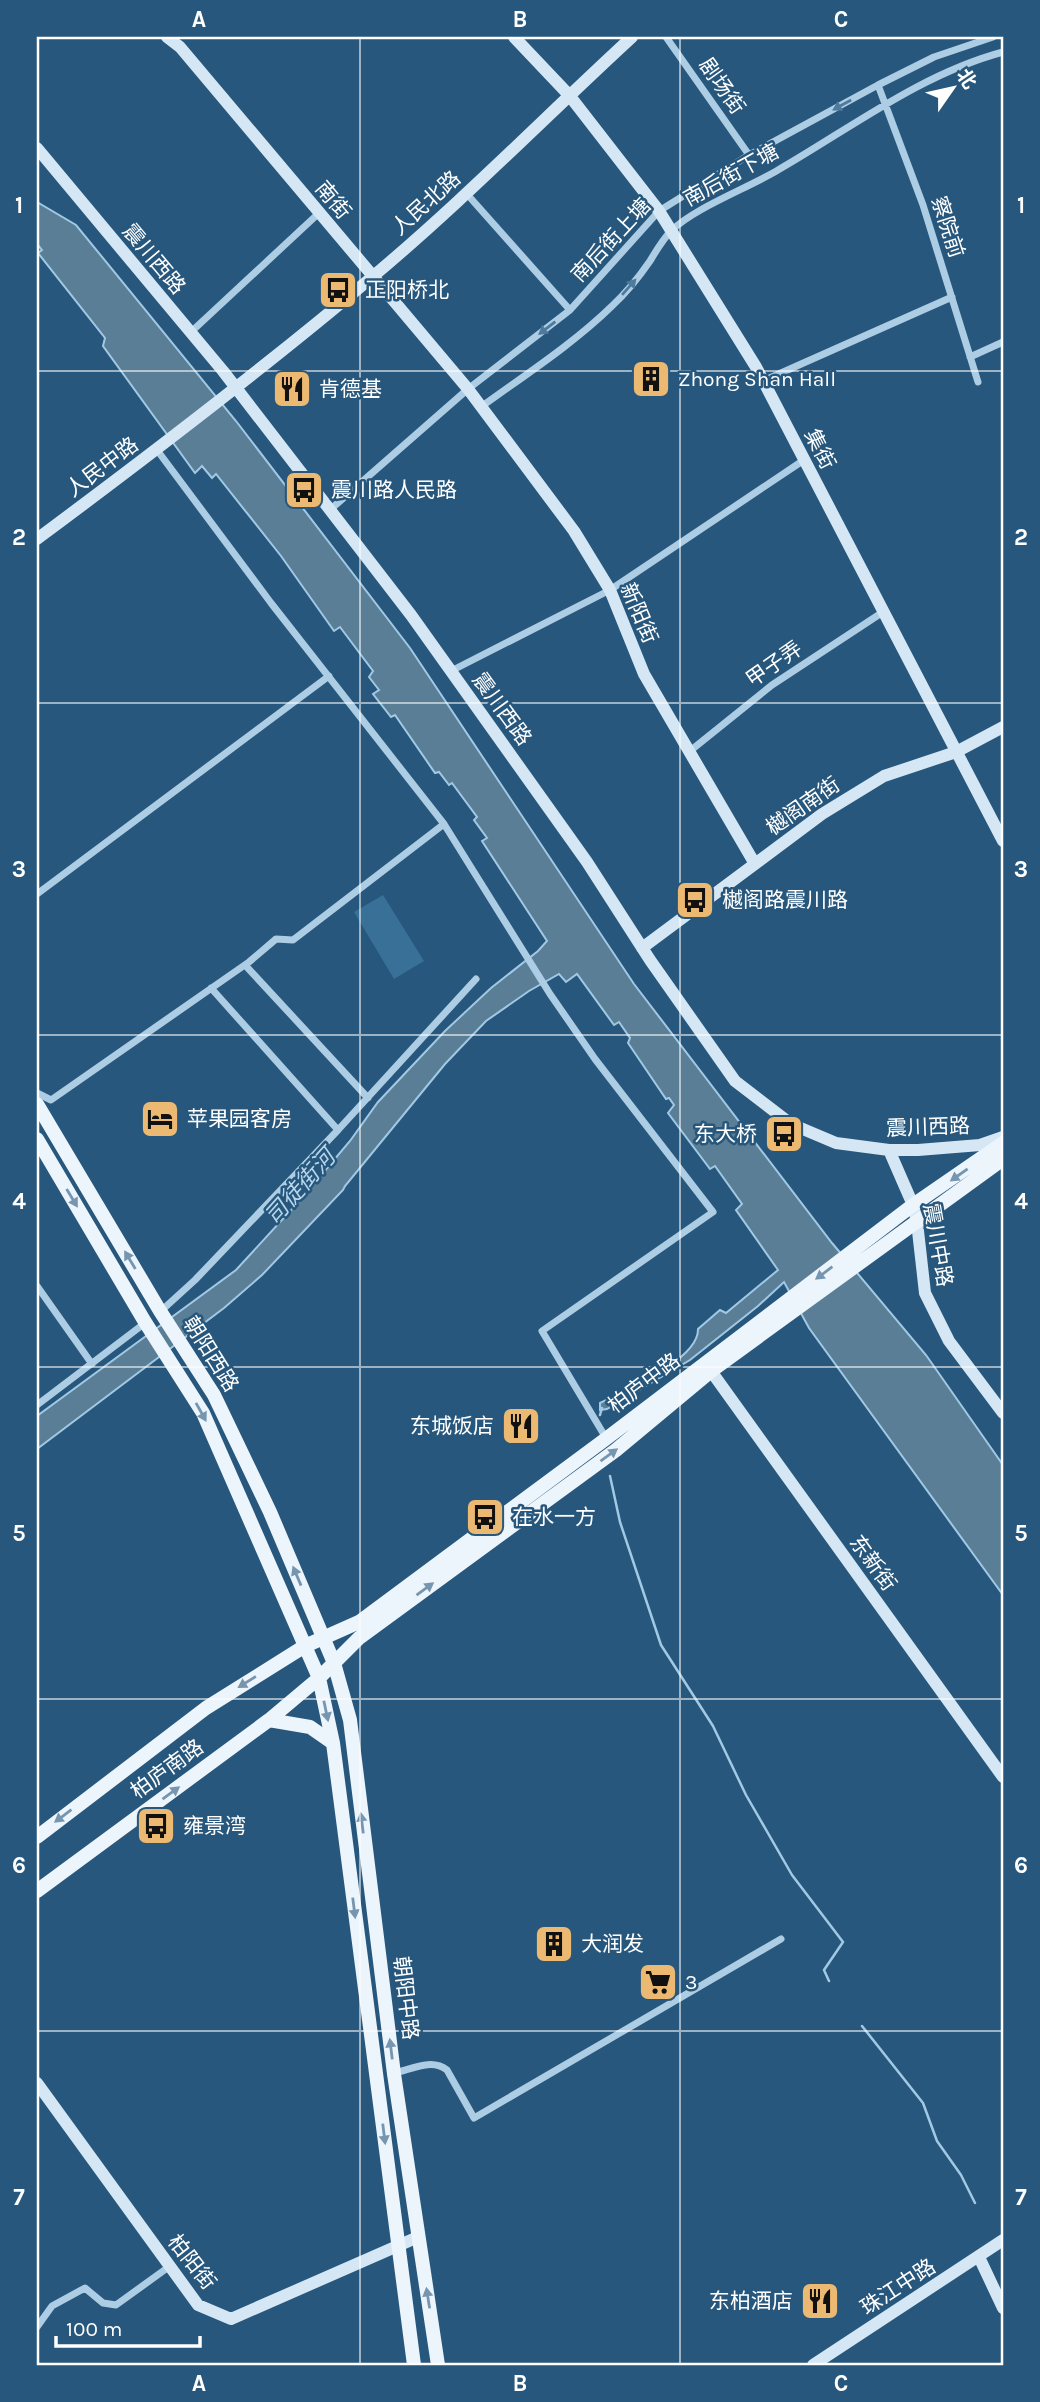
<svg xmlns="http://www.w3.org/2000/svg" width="1040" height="2402" font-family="Karla,'Noto Sans SC',sans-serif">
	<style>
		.green { fill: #387097 }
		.water { fill: #5b7e97; stroke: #a1c9e4; stroke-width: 2 }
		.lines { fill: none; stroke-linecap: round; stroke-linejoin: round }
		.stream { stroke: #a1c9e4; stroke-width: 2.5 }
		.street { stroke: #accde4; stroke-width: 7 }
		.secondary { stroke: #d5e7f4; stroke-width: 12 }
		.primary { stroke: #ecf4fc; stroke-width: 14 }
		.oneway { fill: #4f7a9b }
		.oneway2 { fill: #7696af }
		.grid { fill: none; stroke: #fff; stroke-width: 2; stroke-opacity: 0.55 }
		.labels { text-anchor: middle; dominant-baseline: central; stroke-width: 5; stroke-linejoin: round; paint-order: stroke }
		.street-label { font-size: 21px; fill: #fff; stroke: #27577c }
		.poi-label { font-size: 21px; fill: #fff; stroke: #27577c; text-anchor: start }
		.water-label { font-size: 23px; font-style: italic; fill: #b7d6ec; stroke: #27577c }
		.neatline { fill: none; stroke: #fff; stroke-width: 2.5 }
		.grid-label { font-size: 23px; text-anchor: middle; font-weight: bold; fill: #fff }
	</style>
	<rect width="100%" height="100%" fill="#27577c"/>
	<!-- green -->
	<path class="green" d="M383,895L424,961L394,979L354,912Z"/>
	<!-- water -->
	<path class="water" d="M37,202L76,225L236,421L410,648L634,984L832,1243L926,1355L1003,1465V1595L809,1328L784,1282L758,1306L690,1360L607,1409L600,1410V1403C625,1390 699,1360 698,1329L720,1310L726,1313L778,1270L736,1210L742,1204L715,1166L710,1169L668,1113L674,1105L669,1098L666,1099L628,1043L630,1038L619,1022L614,1025L577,974L566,982L559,974L529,991L486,1021L445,1064L345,1186L343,1190L262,1275L224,1308L37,1449V1416L236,1270L302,1198L350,1141L378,1102L445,1031L491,988L538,951L547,941L482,841L487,838L474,820L477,817L452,783L449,785L439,772L435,773L395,715L391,717L373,694L379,690L369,677L373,671L340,627L334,631L281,556L216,474L212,478L202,466L195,473L103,346L105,338L38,253L42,250L37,244Z"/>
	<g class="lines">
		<!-- stream -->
		<path class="stream" d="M600,1415L602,1408
			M610,1476L620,1522L661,1645L713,1726L746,1795L792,1875L843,1942L824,1970L829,1981
			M862,2026L923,2103L937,2141L961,2175L975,2203"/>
		<!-- street -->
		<path class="street" d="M666,37L749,155
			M878,85L923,205L978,382
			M466,193L570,310
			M191,332L319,213
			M970,357L1003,342
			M763,381L952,297
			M481,407C525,375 573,344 612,306C626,293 639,277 650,261C656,251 663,239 671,231C694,208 748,188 778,170C851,128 921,74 1003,52
			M157,450L271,603L444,824L550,994L595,1059L713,1212L542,1331L606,1438
			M331,509L468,389L570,310L659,211L749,155L878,85L934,57L993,37
			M451,671L610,590L804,460
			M690,751L772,685L883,612
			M37,894L329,676
			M245,965L368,1098
			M37,1093L51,1100L249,962L276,939L293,940L444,824
			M338,1130L476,979
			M37,1286L92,1364
			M161,1311L195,1280L338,1130L211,988
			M37,1405L145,1323
			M395,2073C412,2069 432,2058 447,2070L474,2118L781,1939
			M37,2327L52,2306L85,2288L103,2303L116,2305L170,2266"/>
		<!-- secondary -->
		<path class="secondary" d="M167,37L180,47L468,389L574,531L610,590L644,674L755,864
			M514,37L569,95L659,211L756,367L1003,841
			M37,148L223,371L411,615L587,862L650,960L735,1081L791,1124L836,1143L889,1150H918L980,1145L1003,1137
			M37,539C150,455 263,369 371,278C462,202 545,117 632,37
			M642,948L822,814L884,776L956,752L1003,727
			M889,1150L913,1205L917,1222L925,1293L949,1341L1003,1413
			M711,1371L1003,1777
			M37,2083L198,2305L231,2319L418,2237
			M979,2257L1003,2308
			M813,2365L1003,2240"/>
		<!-- primary -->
		<path class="primary" d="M37,1104L160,1311L214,1395L270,1512L334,1663L350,1720L394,2074L438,2365
			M37,1139L145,1322L203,1413L319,1678L333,1743L414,2365
			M269,1720L310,1727L333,1743
			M37,1837L206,1708L305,1646L359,1622L607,1438L913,1205L1003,1143
			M37,1891L269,1720L319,1678L359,1638L616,1450L711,1371L1003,1159"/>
	</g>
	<!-- one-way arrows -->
	<defs><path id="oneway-solid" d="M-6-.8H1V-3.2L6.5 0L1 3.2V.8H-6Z" transform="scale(1.75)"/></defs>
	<g class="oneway">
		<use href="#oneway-solid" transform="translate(842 105) rotate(151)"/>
		<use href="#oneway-solid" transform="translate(629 287) rotate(-49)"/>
		<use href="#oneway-solid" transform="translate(547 328) rotate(142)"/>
	</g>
	<g class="oneway2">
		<use href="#oneway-solid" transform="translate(959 1175) rotate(145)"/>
		<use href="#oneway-solid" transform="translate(72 1198) rotate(59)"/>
		<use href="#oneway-solid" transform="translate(130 1260) rotate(-121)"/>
		<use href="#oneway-solid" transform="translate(824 1273) rotate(143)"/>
		<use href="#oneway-solid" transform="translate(201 1412) rotate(61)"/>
		<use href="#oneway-solid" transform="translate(609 1455) rotate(-36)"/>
		<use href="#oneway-solid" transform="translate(297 1576) rotate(-113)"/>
		<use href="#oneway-solid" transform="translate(425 1589) rotate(-36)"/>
		<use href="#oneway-solid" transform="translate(247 1682) rotate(148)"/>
		<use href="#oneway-solid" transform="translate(326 1711) rotate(78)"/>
		<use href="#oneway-solid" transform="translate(171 1793) rotate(-36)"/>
		<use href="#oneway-solid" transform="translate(63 1816) rotate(143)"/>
		<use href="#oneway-solid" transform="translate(362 1823) rotate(-97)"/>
		<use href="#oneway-solid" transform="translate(354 1908) rotate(83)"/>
		<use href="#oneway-solid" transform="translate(391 2049) rotate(-97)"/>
		<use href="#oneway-solid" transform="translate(384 2134) rotate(83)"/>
		<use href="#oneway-solid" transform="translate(428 2298) rotate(-99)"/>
	</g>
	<!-- grid -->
	<path class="grid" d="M360,37V2365M680,37V2365M37,371H1003M37,703H1003M37,1035H1003M37,1367H1003M37,1699H1003M37,2031H1003"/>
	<!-- icons -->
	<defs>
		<g id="bus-square" transform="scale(2.0125)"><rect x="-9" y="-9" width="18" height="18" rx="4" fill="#ecb972" stroke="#27577c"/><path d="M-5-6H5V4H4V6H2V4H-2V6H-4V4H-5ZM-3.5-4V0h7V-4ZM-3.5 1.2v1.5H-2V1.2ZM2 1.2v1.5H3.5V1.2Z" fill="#111"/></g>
		<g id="building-square" transform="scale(2.0125)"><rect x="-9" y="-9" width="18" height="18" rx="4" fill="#ecb972" stroke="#27577c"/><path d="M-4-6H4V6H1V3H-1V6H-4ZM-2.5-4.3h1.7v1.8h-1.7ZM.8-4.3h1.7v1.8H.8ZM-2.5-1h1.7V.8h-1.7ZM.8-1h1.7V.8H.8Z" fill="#111"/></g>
		<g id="restaurant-square" transform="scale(2.0125)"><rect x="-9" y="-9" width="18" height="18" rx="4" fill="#ecb972" stroke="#27577c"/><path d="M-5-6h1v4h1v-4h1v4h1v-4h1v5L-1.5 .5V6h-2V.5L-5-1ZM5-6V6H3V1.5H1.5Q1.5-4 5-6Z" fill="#111"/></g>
		<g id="hotel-square" transform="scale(2.0125)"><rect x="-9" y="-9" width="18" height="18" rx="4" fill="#ecb972" stroke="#27577c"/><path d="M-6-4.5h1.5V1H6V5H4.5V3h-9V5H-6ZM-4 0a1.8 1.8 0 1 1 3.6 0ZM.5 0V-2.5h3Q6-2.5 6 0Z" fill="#111"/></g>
		<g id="supermarket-square" transform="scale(2.0125)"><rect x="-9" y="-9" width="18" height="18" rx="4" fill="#ecb972" stroke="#27577c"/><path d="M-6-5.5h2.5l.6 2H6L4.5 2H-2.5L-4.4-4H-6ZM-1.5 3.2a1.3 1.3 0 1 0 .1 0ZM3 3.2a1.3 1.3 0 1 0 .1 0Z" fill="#111"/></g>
	</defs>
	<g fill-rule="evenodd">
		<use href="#bus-square" x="338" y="290"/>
		<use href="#building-square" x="651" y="379"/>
		<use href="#restaurant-square" x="292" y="389"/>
		<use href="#bus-square" x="304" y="490"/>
		<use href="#bus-square" x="695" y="900"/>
		<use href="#hotel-square" x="160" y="1119"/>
		<use href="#bus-square" x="784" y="1134"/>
		<use href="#restaurant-square" x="521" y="1426"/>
		<use href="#bus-square" x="485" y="1517"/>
		<use href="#bus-square" x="156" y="1826"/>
		<use href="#building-square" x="554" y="1944"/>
		<use href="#supermarket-square" x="658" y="1982"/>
		<use href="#restaurant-square" x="820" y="2301"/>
	</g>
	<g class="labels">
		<!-- street labels -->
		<g class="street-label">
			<text transform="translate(722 86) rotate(55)">剧场街</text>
			<text transform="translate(731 175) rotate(-29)">南后街下塘</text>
			<text transform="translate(333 200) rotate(50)">南街</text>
			<text transform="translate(426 203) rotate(-42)">人民北路</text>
			<text transform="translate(948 227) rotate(72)">察院前</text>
			<text transform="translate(611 240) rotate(-47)">南后街上塘</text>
			<text transform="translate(154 259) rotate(50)">震川西路</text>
			<text transform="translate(820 449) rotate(63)">集街</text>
			<text transform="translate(102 467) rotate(-37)">人民中路</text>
			<text transform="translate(639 613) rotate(67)">新阳街</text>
			<text transform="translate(774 664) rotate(-35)">甲子弄</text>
			<text transform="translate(502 709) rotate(54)">震川西路</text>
			<text transform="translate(803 806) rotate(-35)">樾阁南街</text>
			<text transform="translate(928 1127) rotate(-2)">震川西路</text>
			<text transform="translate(938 1245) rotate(80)">震川中路</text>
			<text transform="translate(211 1354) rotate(58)">朝阳西路</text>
			<text transform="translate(644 1383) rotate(-37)">柏庐中路</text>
			<text transform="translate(873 1563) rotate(54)">东新街</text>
			<text transform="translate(167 1769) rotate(-36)">柏庐南路</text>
			<text transform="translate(406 1998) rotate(83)">朝阳中路</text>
			<text transform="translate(192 2262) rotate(52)">柏阳街</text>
			<text transform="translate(898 2287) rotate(-33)">珠江中路</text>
		</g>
		<!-- poi labels -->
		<g class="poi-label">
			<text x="365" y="290">正阳桥北</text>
			<text x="678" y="379">Zhong Shan Hall</text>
			<text x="319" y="389">肯德基</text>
			<text x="331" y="490">震川路人民路</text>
			<text x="722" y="900">樾阁路震川路</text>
			<text x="187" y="1119">苹果园客房</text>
			<text x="757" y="1134" text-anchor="end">东大桥</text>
			<text x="494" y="1426" text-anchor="end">东城饭店</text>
			<text x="512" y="1517">在水一方</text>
			<text x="183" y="1826">雍景湾</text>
			<text x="581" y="1944">大润发</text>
			<text x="685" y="1982">3</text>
			<text x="793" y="2301" text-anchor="end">东柏酒店</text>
		</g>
		<!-- water labels -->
		<g class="water-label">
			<text transform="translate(300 1187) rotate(-48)">司徒街河</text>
		</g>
	</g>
	<!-- border -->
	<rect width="1040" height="2402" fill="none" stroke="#27577c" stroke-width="77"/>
	<!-- north arrow -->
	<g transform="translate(953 88) rotate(56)" stroke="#27577c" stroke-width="5" paint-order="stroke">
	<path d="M0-5L12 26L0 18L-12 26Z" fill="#ffffff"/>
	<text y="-10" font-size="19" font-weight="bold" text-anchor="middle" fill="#ffffff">北</text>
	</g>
	<!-- scale -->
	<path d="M56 2336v10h144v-10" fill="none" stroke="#ffffff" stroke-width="3.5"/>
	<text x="66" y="2336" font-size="21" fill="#ffffff" stroke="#27577c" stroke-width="5" paint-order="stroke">100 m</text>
	<rect x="38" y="38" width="964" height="2326" class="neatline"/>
	<g class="grid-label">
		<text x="199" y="27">A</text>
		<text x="520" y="27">B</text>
		<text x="841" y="27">C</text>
		<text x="19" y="213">1</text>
		<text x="1021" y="213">1</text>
		<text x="19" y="545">2</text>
		<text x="1021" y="545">2</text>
		<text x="19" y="877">3</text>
		<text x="1021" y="877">3</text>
		<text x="19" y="1209">4</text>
		<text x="1021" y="1209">4</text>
		<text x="19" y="1541">5</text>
		<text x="1021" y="1541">5</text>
		<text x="19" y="1873">6</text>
		<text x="1021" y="1873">6</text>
		<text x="19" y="2205">7</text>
		<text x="1021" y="2205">7</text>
		<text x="199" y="2391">A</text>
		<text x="520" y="2391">B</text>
		<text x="841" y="2391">C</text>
	</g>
</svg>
